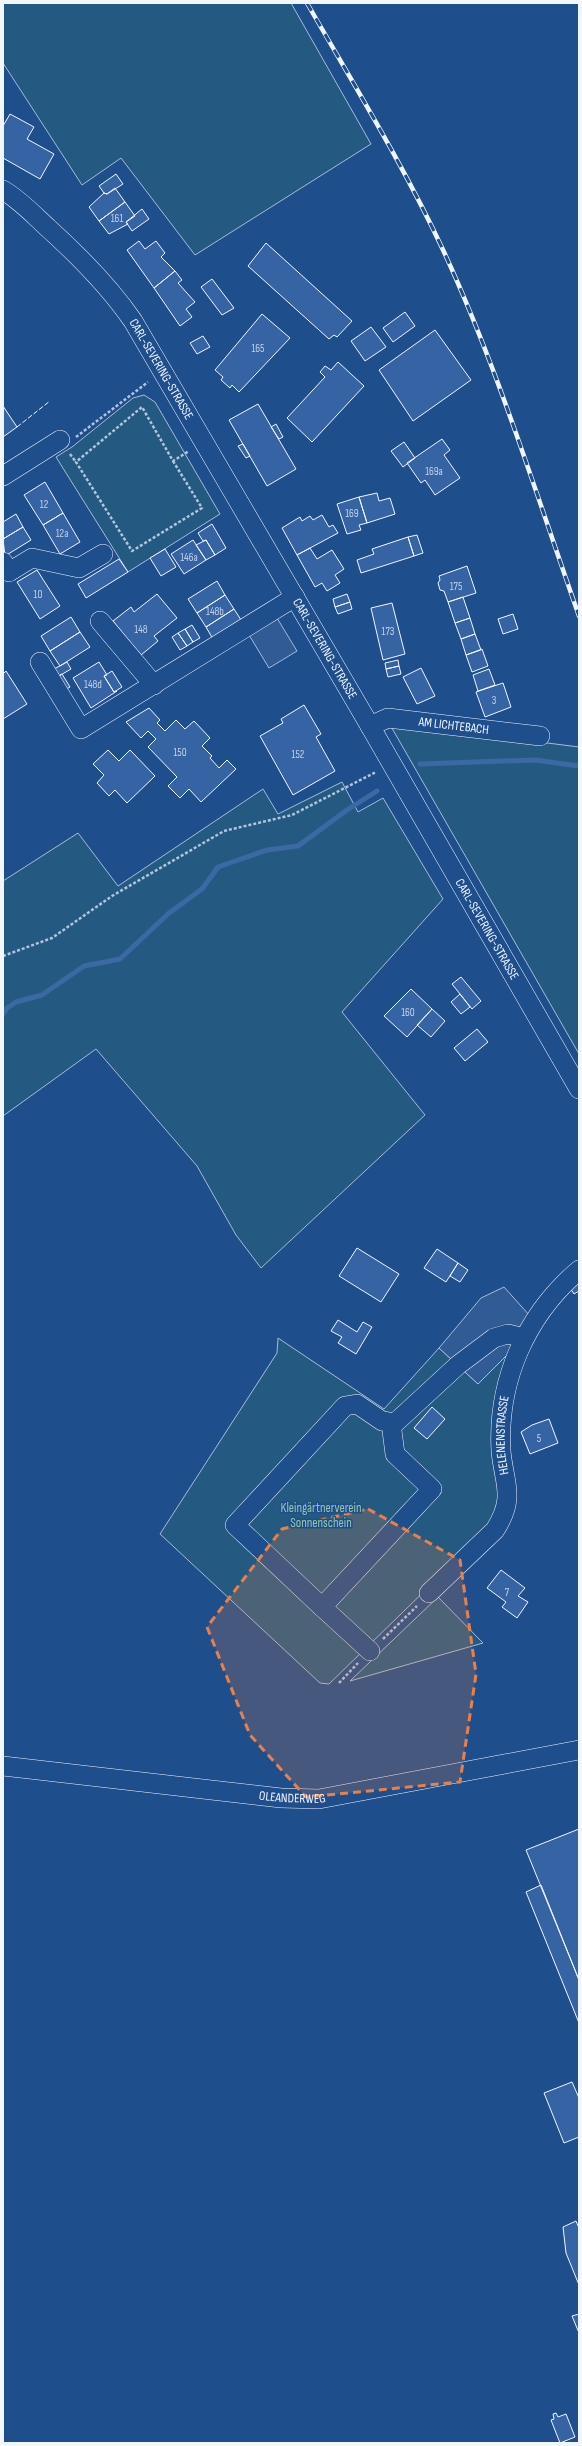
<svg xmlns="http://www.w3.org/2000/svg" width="582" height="2446" font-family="'Sofia Sans Condensed',sans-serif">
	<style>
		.green { fill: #245a82; stroke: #a8bbd7 }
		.parking { fill: #305b95; stroke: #a8bbd7 }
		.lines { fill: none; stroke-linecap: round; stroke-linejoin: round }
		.stream { stroke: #3b69a3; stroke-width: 5 }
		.building { fill: #3563a3; stroke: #f2f6ff }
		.minor-casing { stroke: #f2f6ff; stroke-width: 20 }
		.path { stroke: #b3c4dc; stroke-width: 2.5; stroke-dasharray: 3 2; stroke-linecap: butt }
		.minor { stroke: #1f4e8c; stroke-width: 19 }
		.rail-casing { stroke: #f2f6ff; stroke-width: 4.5 }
		.rail { stroke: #1f4e8c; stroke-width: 3; stroke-dasharray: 9; stroke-linecap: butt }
		.fence { stroke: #f2f6ff; stroke-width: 1; stroke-dasharray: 5 2; stroke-linecap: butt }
		.marked { fill: #ea8049; fill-opacity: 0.2; stroke: #ea8049; stroke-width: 3; stroke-dasharray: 8 5; stroke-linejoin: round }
		.labels { text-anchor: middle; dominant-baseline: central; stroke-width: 3; stroke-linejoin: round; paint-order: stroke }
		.number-label { font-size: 11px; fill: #c3d1e8 }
		.street-label { font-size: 13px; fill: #f2f6ff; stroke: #1f4e8c }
		.park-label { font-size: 13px; fill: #97c8a6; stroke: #1f4e8c }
	</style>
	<rect width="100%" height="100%" fill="#1f4e8c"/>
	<!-- green -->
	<path class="green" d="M3,3H291L371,144L195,255L121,158L82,185L3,63Z
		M144,395L155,402L220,514L128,572L56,457L72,447L133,398Z
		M389,723L579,747V1054Z
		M342,782L358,812L383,798L443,899L342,1012L425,1115L261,1268L236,1235L197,1166L96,1049L3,1116V881L78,833L118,886L263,789L278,814Z
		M278,1338L384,1409L439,1348L478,1384L512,1350L500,1508L478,1539L329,1684L320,1683L160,1534L277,1353Z
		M438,1597L483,1643L350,1681Z"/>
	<!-- parking -->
	<path class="parking" d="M277,618L297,651L269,668L249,635Z
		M504,1287L530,1316L512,1350L478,1384L439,1348L481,1298Z"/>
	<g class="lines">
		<!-- stream -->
		<path class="stream" d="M420,764L535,760L579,766
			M3,1014L7,1008L16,1002L42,995L84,966L120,959L169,913L202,889L218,867L267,850L298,846L347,810L377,791"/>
	</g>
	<!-- building -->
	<path class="building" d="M10,114L34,127L27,139L54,154L40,179L3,158V126Z
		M116,174L123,184L107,194L104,193L99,186Z
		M115,188L125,202L99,221L89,207L104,193L107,194Z
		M125,202L135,216L126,222L128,224L109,234L99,221Z
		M142,209L149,219L132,231L126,222Z
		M139,241L145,249L156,241L165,253L161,257L175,271L154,288L127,250Z
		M266,243L352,321L337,337L334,335L329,339L248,266Z
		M175,271L182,280L178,283L195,302L186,309L192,317L180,326L154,288Z
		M212,279L234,308L222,315L201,287Z
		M405,312L415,326L393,342L383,328Z
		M262,314L290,338L239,392L232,385L230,388L221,380L223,377L215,370Z
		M371,327L386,347L365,361L351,341Z
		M435,330L471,380L413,421L379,370Z
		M203,336L210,347L197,354L190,343Z
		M338,362L364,386L312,442L287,418L325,377L320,372L325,366L331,370Z
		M258,404L296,469L267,486L229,420Z
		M3,406L17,427L3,437Z
		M276,424L283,437L279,439L271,427Z
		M442,439L450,450L444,455L460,478L435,495L425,480L421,483L407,463Z
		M404,442L415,458L403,467L391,451Z
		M243,444L250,456L246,458L238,446Z
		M45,482L63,513L43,525L24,495Z
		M377,493L379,501L390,498L395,514L367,523L359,497Z
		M359,497L367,523L359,525L361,530L347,534L337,504Z
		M63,513L80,542L60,554L43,525Z
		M16,514L23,527L3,539V522Z
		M322,515L329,527L333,525L338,533L297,555L282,528L300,517L302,521L310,516L313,520Z
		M212,524L226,548L215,555L206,540L203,541L198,533Z
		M23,527L31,540L5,556L3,539Z
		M417,535L423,553L414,556L408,537Z
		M408,537L414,556L361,573L357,560L374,554L372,549Z
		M193,540L206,560L184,574L171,554Z
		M206,540L215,555L206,560L196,545Z
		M310,548L317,559L332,550L344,569L335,575L340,583L327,591L322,583L315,587L297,555Z
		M165,549L176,567L161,576L150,558Z
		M119,559L128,572L86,598L78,584Z
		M467,566L476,593L448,602L444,591L440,590L438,583L440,580L439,576Z
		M37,570L60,606L40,619L17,582Z
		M217,581L225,595L197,613L188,599Z
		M157,594L177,618L154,636L158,641L141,655L113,621L131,607L134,612Z
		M347,594L350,602L335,607L333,599Z
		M225,595L234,609L206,627L197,613Z
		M463,597L470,618L455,623L448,602Z
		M350,602L352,609L338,614L335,607Z
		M392,603L405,654L383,660L371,608Z
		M234,609L243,623L214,641L206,627Z
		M513,614L518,629L503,634L498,619Z
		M71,617L80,632L50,651L41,636Z
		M470,618L475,634L461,639L455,623Z
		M192,625L200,638L193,642L185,629Z
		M185,629L193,642L187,646L178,633Z
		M80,632L90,647L60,666L50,651Z
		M178,633L187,646L180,650L172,637Z
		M475,634L481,650L466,655L461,639Z
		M482,649L488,666L472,672L466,655Z
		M398,660L399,666L386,669L385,663Z
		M67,662L71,669L59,676L54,669Z
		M99,662L107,675L104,676L114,692L117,691L91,708L73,678Z
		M399,666L401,674L388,677L386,669Z
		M421,668L435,696L417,704L403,677Z
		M489,669L495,685L478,691L473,675Z
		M6,671L27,704L3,719V674Z
		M112,671L122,687L114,692L104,676Z
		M62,674L70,687L63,691L55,678Z
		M503,683L511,707L485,717L476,692Z
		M304,705L321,734L316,737L335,771L293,795L260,736L283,723L281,719Z
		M149,708L160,720L157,723L165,731L176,720L185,729L194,721L210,738L202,746L212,756L210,758L219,768L227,760L236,769L201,802L189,789L180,798L168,786L177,777L148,747L156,739L148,731L141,738L126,722Z
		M108,750L119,761L130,750L155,776L127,803L115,790L109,796L97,783L104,775L93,764Z
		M461,977L481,1001L472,1009L452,984Z
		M411,989L432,1009L407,1037L384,1016Z
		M460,994L470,1007L461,1014L451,1002Z
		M432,1009L445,1021L431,1037L417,1025Z
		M477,1029L488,1042L465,1061L454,1048Z
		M357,1248L399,1274L381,1302L339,1276Z
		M437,1249L458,1263L446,1282L424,1268Z
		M458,1263L468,1270L460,1282L450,1276Z
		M579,1282V1291L574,1294L570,1288Z
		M338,1320L357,1332L363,1322L372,1327L356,1354L338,1343L342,1337L331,1331Z
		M432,1407L445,1419L427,1439L414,1428Z
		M549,1419L558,1443L530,1454L521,1432L532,1425Z
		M501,1570L525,1588L518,1596L528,1602L517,1618L502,1607L506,1602L487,1588Z
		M579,1829V1980L526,1850Z
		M541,1885L579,1980V2023L526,1892Z
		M572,2082L579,2098V2137L564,2143L544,2093Z
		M576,2221L579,2228V2285L566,2253L563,2227Z
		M579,2314V2333L572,2316Z
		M556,2413L558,2417L566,2414L575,2437L560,2443L551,2420L554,2419L553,2414Z"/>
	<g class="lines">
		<!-- minor casing -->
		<g class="minor-casing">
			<g id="minor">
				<path id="s1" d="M3,190C20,200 33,214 48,228C79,256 109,286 133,321L370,726L579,1089"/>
				<path d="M3,476L60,440"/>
				<path d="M3,562L9,572L32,558L79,568L103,554"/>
				<path d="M100,621L154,685"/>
				<path d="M40,662L81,729L295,597"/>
				<path id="s2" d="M370,726L388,718L540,736"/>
				<path d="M391,1423L395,1454L432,1489L322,1607L235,1525L345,1406L357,1404L382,1421L395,1423L458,1365L494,1338L508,1334L524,1338"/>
				<path id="s3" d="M429,1593L495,1530C516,1497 504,1484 501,1451C497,1381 526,1315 579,1270"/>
				<path d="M322,1607L370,1651"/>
				<path id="s4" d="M3,1766L281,1798L319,1799L579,1750"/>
			</g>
		</g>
		<!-- path -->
		<path class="path" d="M76,437L148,382
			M70,454L76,462
			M173,461L202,508L132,551L76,462L142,407L173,461L189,451
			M3,956L52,938L112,896L224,831L292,815L376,772
			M383,1639L417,1606
			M339,1683L358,1663"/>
		<!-- minor -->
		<use href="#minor" class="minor"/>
		<!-- rail casing -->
		<g class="rail-casing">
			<path id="rail" d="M307,3C354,85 404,166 444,252C498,369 536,494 579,616"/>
		</g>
		<!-- rail -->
		<use href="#rail" class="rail"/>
		<!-- fence -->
		<path class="fence" d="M17,427L50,401"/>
	</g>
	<!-- marked area -->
	<path class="marked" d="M368,1509L460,1560L476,1674L460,1782L306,1797L250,1735L207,1627L282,1529Z"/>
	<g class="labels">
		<!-- number labels -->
		<g class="number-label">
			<text x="117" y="218">161</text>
			<text x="258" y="348">165</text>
			<text x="434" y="471">169a</text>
			<text x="44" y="504">12</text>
			<text x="352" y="513">169</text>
			<text x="62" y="533">12a</text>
			<text x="189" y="557">146a</text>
			<text x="456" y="586">175</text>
			<text x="38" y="594">10</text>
			<text x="215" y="611">148b</text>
			<text x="141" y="629">148</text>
			<text x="388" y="631">173</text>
			<text x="93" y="684">148d</text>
			<text x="494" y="700">3</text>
			<text x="180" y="752">150</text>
			<text x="298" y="754">152</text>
			<text x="408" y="1012">160</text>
			<text x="539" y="1438">5</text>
			<text x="507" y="1592">7</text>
		</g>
		<!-- street labels -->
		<g class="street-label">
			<text stroke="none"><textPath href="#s1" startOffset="241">CARL-SEVERING-STRASSE</textPath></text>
			<text stroke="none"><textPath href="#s1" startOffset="565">CARL-SEVERING-STRASSE</textPath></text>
			<text stroke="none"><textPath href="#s2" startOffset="86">AM LICHTEBACH</textPath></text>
			<text stroke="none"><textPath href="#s1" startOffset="889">CARL-SEVERING-STRASSE</textPath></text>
			<text stroke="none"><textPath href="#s3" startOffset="189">HELENENSTRASSE</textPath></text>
			<text stroke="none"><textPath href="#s4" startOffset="291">OLEANDERWEG</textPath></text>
		</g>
		<!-- park labels -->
		<g class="park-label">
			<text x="321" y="1508">Kleingärtnerverein<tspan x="321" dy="15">Sonnenschein</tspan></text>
		</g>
	</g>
	<!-- border -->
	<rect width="582" height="2446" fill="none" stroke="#f2f6ff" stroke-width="8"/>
</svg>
